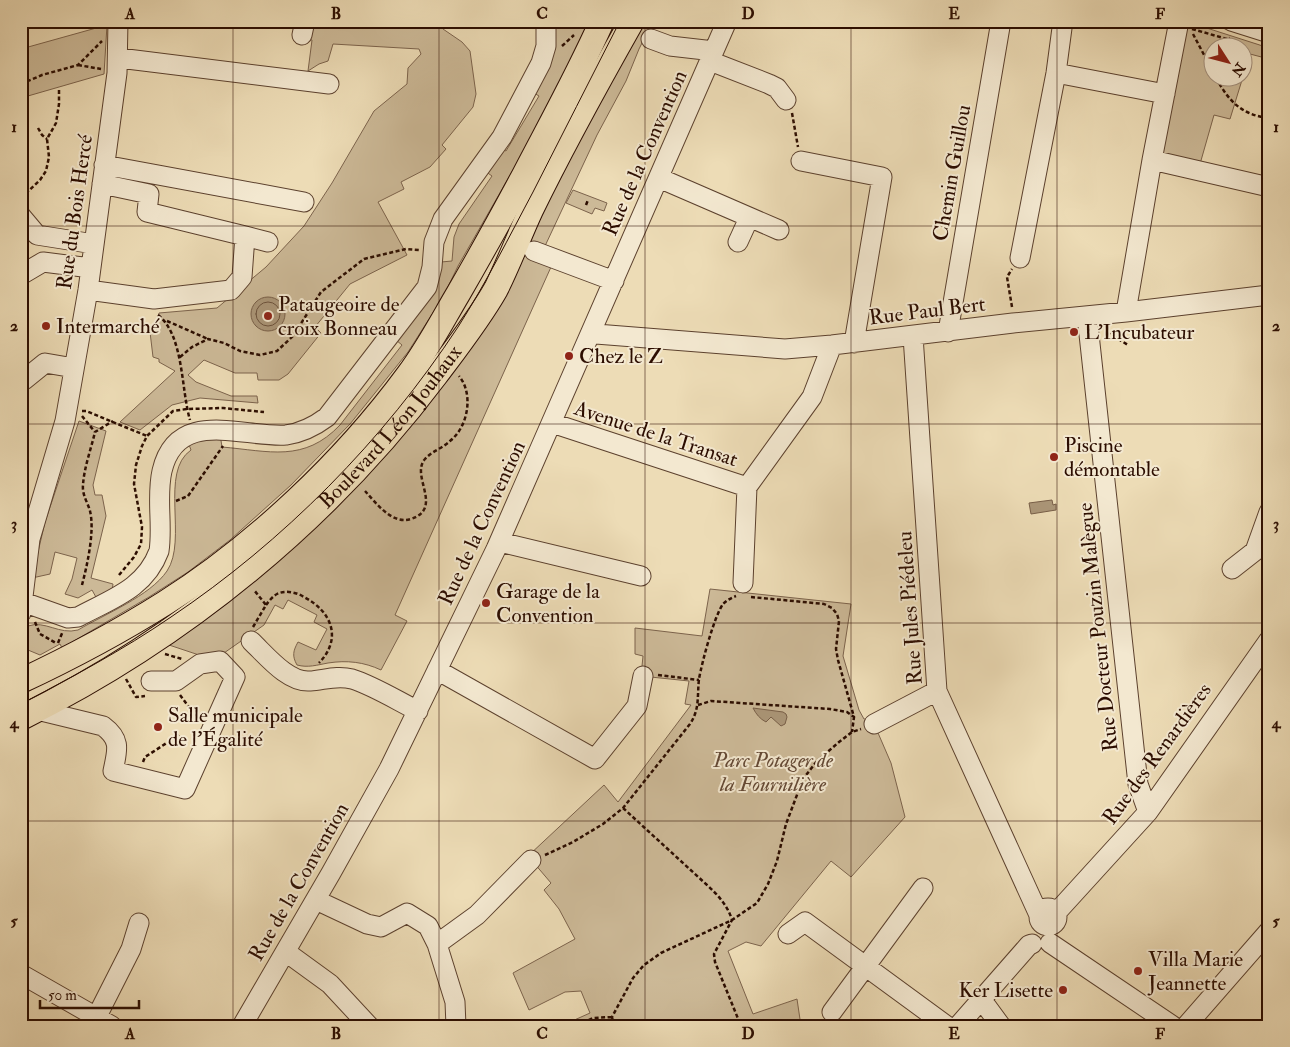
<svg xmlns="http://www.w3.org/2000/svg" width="1290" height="1047" font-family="'IM FELL Double Pica',serif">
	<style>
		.green { fill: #ccb997; stroke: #7c634c; fill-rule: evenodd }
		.water { fill: #ab9678; stroke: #785f48 }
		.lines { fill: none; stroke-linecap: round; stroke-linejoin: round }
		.shore { stroke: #6c523c; stroke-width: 1 }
		.minor-casing { stroke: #5c412e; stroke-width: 21 }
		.major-casing { stroke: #2c0d00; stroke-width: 26 }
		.path { stroke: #2c0d00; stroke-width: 2.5; stroke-dasharray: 4 2.5; stroke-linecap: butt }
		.minor { stroke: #f3e8d0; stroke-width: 19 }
		.major { stroke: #eddcb6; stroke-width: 24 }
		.tram { stroke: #2c0d00; stroke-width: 1 }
		.grid { fill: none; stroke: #2c0d00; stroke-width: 1; stroke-opacity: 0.55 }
		.poi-dot { fill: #8f2418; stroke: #f3e8d0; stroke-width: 2 }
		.labels { text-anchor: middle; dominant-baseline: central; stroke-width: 4; stroke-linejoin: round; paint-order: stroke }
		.street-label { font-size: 21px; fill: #2c0d00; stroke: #f3e8d0 }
		.poi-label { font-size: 21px; fill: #2c0d00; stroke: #f3e8d0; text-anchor: start }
		.park-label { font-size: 21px; font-style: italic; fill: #644935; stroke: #f3e8d0 }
		.neatline { fill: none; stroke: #2c0d00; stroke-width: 2 }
		.grid-label { font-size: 16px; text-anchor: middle; font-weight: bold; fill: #2c0d00 }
	</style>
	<rect width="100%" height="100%" fill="#eddcb6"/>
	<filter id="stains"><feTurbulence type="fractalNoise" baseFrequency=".004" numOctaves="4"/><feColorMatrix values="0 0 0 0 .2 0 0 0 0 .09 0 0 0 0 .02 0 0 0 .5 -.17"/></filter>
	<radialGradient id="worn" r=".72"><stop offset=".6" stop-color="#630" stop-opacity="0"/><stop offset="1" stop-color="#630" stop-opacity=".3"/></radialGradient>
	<!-- green -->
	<path class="green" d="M309,21H446L443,29L462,42L470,51L476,94L473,107L442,145L446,149L430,167L401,182L404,189L378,202L407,255L350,284L315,327L321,333L288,374L279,380H258L257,373H235L204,360L188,375L196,382L231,396H257L258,403L200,398L172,405L140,430L120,422L175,371L159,362V359L153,357L150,332L155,333L159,313L217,308L266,267L304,226L332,183L374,111L407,84L408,68L421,54L419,49L333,44L328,61L319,64L308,71L312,40L305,38Z
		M553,21H590L528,144L458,266L443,297L408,352L350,424L291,485L230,540L188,572L149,597L62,648L60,644L40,655L28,650L25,645L28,626C45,620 59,635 78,630C105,614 150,596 167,571C188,540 159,472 191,450L188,442L220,434L222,447C269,451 304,463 340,425L402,345L396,340L441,262L452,261L454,237L459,224L492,176L485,171L500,148L506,151L539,96L534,93Z
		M640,21H653L639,49L626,81L597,135L538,261L551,267L395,615L407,621L381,670C364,662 347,660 328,663C317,665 308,668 297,665C292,656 293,651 298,642L316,650L327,629L314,622L317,615L288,600L283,609L275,605L264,625L214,660L166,644L324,516L539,215Z
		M1188,22L1269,48V59L1250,54L1230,119L1214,115L1200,164L1166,156L1161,150ZM1212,48H1242V78H1212Z
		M107,25L104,74L21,98V49Z
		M573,190L607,203L604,211L595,208L592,214L566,203Z
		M79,421L106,431L93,485L95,495H102L106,516L91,578L113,584L112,591L97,599L92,590L78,598L65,594L72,579L77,558L55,552L50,574L32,578L45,522Z
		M710,589L851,604L843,656L859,710L864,719H872L891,763L905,817L851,877L831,861L761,946L746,942L728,951L753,1014L797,999L801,1026H595L594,1023L587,1026H561L590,1013L581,991L565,992L529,1010L513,973L575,939L559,909L544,890L551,883L528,856L604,785L618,802L691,705L685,704L689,681L641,676L643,656L635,654V628L702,636Z"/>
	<!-- water -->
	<path class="water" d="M251 314a17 17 0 1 1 34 0a17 17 0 1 1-34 0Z
		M1052,500L1053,505L1056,504V510L1031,514L1029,503Z
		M753,708L783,712L786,714L787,717L785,724L781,726L771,717L766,722C760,719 756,714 753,708Z"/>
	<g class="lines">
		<!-- shore -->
		<path class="shore" d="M256 314a12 12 0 1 1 24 0a12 12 0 1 1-24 0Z"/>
		<!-- minor casing -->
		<g class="minor-casing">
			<path id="minor" d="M1231,21L1269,33
				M302,35L305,21
				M651,39L670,46L714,51
				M119,58L329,84
				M710,61L769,84L777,88L786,100
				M1056,73L1165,94
				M1152,160L1269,187
				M801,161L882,177L854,343
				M104,165L304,202
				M659,178L779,230
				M21,216L37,235L94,244
				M245,236L268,242
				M738,242L749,218
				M534,251L614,281
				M1020,258L1056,73L1062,28
				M21,275L43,262L91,268
				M88,290L154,299L231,290L242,277L245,236L147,212L149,194L102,184
				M1126,312L1152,160L1179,21
				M1087,316L1138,784L1148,812
				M591,332L596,334L785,349L832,345L1013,323L1126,312L1269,295
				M948,332L1001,21
				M913,336L937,691L1039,915
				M21,380H24L45,363L74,368
				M552,423L747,487
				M500,542L641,576
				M1232,569L1255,551L1269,512
				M743,583L747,487L812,397L832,345
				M23,602L68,618L78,617C111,599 145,589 159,551C163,525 156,497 162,471C177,407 242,438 286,435C301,433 315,426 327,417L427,287L432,267L434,242L443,219L502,137L541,63L546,46V21
				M21,613L30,539L65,421L88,290L117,73L118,21
				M251,641C266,655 288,683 310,681C324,680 337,675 352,679C374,686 396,700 418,711
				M437,670L595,759L637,706L643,676
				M37,710L103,726C122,740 117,751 113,771L185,789L235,677L220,661L200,664L176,681H151
				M874,724L937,691
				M316,900L367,924L381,927L407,913L428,926L437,944L455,1002L456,1026
				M1039 917a9 9 0 1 1 18 0a9 9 0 1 1-18 0Z
				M1056,913L1148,812L1269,640
				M788,934L805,922L947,1026
				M1050,943L1173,1026
				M437,944L477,915L531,860
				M286,952L330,984L369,1026
				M21,974L112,1026
				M979,1002L987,1007L1001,1026
				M832,1012L923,888
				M92,1026L131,949L139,923
				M242,1026L331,873L389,769L496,549L727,21
				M958,1026L1029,945L1032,944
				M1186,1026L1269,931"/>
		</g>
		<!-- major casing -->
		<g class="major-casing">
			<g id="major">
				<path d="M21,681C70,658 119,632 165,603C255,546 344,462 408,375C427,350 442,321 458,294C480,256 501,218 522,179C549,127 578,75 602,21"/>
				<path id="s1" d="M21,718C184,637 327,520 436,375C457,347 479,319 496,289C509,263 519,236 531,210C562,146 597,83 632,21"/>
			</g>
		</g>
		<!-- path -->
		<path class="path" d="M1192,29L1227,39L1230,38
			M1193,34L1212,70
			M562,46L574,35
			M78,65L101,69
			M1216,78C1229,101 1241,115 1269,118
			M21,84L42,75L78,65L102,41
			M792,113L798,147
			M38,128L42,135L47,139
			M21,198L40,180L46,171L49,157L47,139L56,123L59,104V90
			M586,205L588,200
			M1012,307L1007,277L1012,269
			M158,315C184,335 181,390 190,420
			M167,321L208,339
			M1107,332L1128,345
			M180,357L192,347L208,339L224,343L240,351L260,355L277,351L293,336L321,292L364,259L406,249L419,250
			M82,411H86L147,436
			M82,416L95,432
			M365,491C376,503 392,525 411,519C444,508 410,476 425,459C432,451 443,448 450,441C468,427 474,394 459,376
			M176,501L188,496L223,446
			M119,575L134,557L141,544L142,527L134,484L136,465L142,446L147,436L173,411L187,409L223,408L264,412
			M82,585C87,566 95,531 90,511C88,503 82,495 83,485C84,468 91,449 95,432L113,421
			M751,597L824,604L832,608L837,614L839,621L836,649L838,660L854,717L852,732
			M266,605C269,601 273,596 277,594C285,590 296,592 304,597C331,611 343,638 319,663
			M35,622L40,634L56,643
			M253,627L266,605L254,590
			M58,643L63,631
			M165,654L182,659
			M658,675L699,680
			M126,679L136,697L145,696
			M180,695L192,711L183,717
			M698,705L711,701L830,709L847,712L854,717
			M143,762L145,757L179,735
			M623,808L707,885C718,895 728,906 732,920L714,954L715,962L741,1026
			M545,855L573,842L603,824L623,808L690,724C700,709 697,696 699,679C702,662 714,617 723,604C727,600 731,598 736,596
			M577,1026L593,1018L612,1017
			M614,1026L612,1017L633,978L644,965L661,953L732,920L757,903L768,884L777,861L786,824L803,779L817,761L839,742L852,732L861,729"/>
		<!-- minor -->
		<use href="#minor" class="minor"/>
		<!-- major -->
		<use href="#major" class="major"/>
		<!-- tram -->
		<path class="tram" d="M21,704C72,677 123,650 171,617C284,541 383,441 458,327C486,283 509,237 533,192C562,135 591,78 620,21"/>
	</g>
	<!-- grid -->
	<path class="grid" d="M233,21V1026M439,21V1026M645,21V1026M851,21V1026M1057,21V1026M21,226H1269M21,424H1269M21,623H1269M21,821H1269"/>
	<!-- markers -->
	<g class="poi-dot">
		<circle cx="268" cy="316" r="5"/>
		<circle cx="46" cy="326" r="5"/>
		<circle cx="1074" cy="332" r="5"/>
		<circle cx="569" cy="356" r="5"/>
		<circle cx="1054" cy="457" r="5"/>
		<circle cx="486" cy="603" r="5"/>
		<circle cx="158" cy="727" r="5"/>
		<circle cx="1138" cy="971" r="5"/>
		<circle cx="1063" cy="990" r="5"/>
	</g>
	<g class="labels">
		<!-- street labels -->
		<g class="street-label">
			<text transform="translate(645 153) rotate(-66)">Rue de la Convention</text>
			<text transform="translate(952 173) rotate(-80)">Chemin Guillou</text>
			<text transform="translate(75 212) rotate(-82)">Rue du Bois Hercé</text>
			<text transform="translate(927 311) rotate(-7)">Rue Paul Bert</text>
			<text stroke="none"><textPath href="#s1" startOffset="474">Boulevard Léon Jouhaux</textPath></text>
			<text transform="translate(656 434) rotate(18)">Avenue de la Transat</text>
			<text transform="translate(482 523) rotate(-65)">Rue de la Convention</text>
			<text transform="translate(910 608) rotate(-94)">Rue Jules Piédeleu</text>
			<text transform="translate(1098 627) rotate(-96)">Rue Docteur Pouzin Malègue</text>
			<text transform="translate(1157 754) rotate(-54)">Rue des Renardières</text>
			<text transform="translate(299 882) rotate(-60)">Rue de la Convention</text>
		</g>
		<!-- poi labels -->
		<g class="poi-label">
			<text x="278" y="304">Pataugeoire de<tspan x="278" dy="24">croix Bonneau</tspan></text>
			<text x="56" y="326">Intermarché</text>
			<text x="1084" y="332">L'Incubateur</text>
			<text x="579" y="356">Chez le Z</text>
			<text x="1064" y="445">Piscine<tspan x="1064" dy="24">démontable</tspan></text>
			<text x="496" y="591">Garage de la<tspan x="496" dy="24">Convention</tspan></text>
			<text x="168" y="715">Salle municipale<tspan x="168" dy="24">de l'Égalité</tspan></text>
			<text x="1148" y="959">Villa Marie<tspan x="1148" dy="24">Jeannette</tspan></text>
			<text x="1053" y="990" text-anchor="end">Ker Lisette</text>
		</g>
		<!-- park labels -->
		<g class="park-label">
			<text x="773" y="760">Parc Potager de<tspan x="773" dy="24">la Fournilière</tspan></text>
		</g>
	</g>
	<!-- margin -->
	<rect width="1290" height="1047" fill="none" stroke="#eddcb6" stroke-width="55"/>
	<!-- north arrow -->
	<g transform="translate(1228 62) rotate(126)"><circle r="24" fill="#f3e8d0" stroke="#a3907d"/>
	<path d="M0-4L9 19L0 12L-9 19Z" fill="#8f2418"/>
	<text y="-8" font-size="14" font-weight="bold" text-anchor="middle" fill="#2c0d00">N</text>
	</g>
	<!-- scale -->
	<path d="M40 1000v8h99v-8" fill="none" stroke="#2c0d00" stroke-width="2.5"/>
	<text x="48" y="1000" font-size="15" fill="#2c0d00" stroke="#f3e8d0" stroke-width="4" paint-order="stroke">50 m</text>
	<rect x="28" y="28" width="1234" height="992" class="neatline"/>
	<g class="grid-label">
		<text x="130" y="19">A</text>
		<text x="336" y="19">B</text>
		<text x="542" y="19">C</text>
		<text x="748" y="19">D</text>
		<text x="954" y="19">E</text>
		<text x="1160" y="19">F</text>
		<text x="14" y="132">1</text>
		<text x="1276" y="132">1</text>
		<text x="14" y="331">2</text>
		<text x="1276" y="331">2</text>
		<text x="14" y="529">3</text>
		<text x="1276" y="529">3</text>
		<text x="14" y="728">4</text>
		<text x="1276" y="728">4</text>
		<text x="14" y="926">5</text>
		<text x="1276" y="926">5</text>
		<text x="130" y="1039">A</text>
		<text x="336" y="1039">B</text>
		<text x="542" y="1039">C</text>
		<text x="748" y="1039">D</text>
		<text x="954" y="1039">E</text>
		<text x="1160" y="1039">F</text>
	</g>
	<rect width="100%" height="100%" filter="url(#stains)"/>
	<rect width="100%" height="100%" fill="url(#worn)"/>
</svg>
